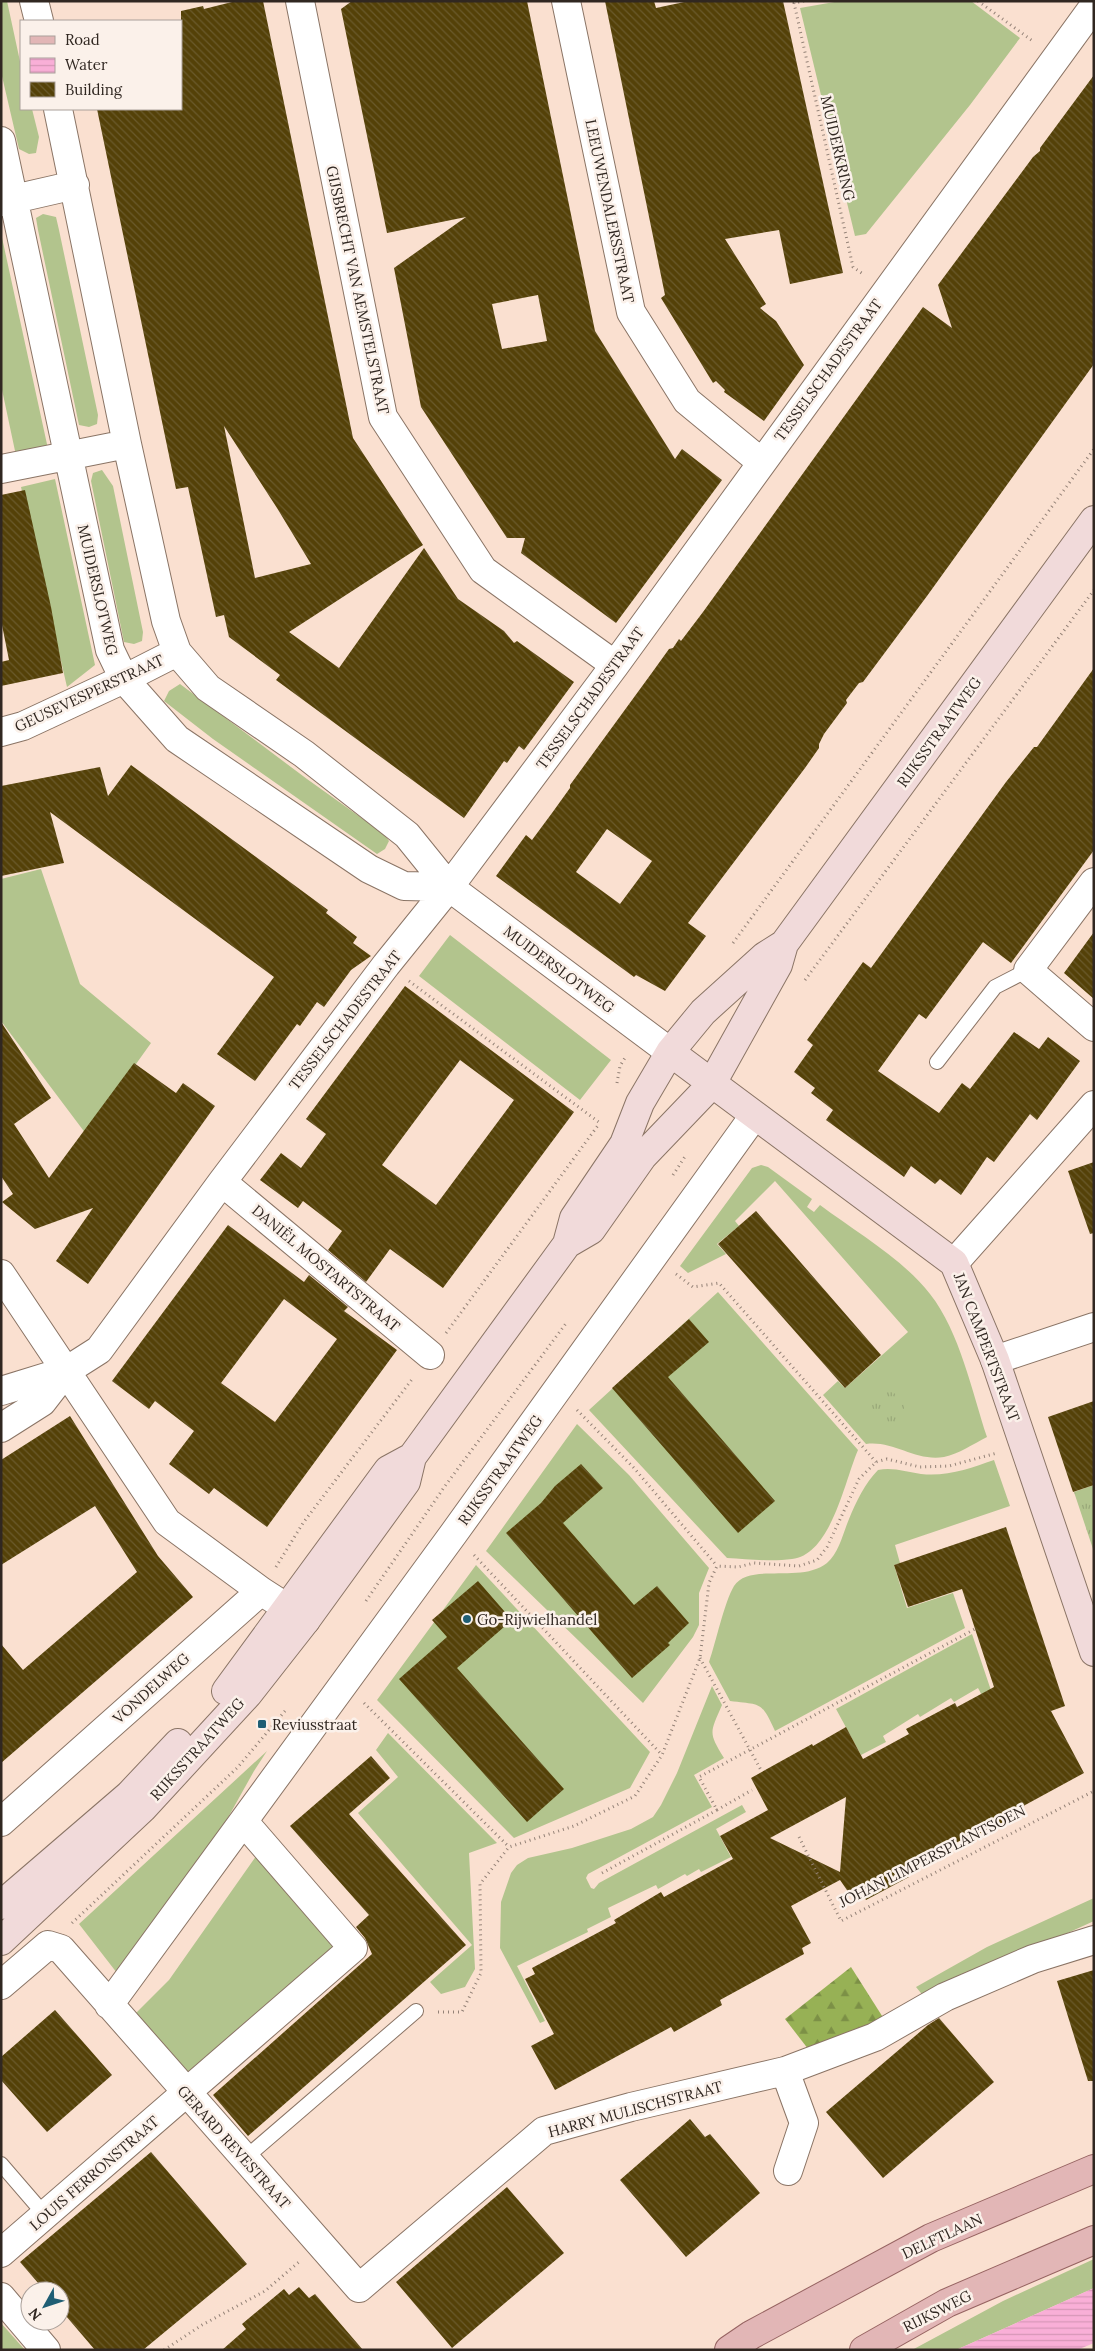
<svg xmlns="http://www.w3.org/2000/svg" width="1095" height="2351" font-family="Lora,serif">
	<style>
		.grass { fill: #b2c48d }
		.forest { fill: url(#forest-firs) }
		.park { fill: url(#park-tufts) }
		.water { fill: url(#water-rules) }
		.building { fill: url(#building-back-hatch); fill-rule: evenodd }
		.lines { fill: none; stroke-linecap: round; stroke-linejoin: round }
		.lane-casing { stroke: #8a7465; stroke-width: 16 }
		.street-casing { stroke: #8a7465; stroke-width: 30 }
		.secondary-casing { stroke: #8a7465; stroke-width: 30 }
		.primary-casing { stroke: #976462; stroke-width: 30 }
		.path { stroke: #948277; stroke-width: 3; stroke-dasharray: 1 4; stroke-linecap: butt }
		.lane { stroke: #fff; stroke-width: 14 }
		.street { stroke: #fff; stroke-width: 28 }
		.secondary { stroke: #f1dada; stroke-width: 28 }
		.primary { stroke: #e2b6b6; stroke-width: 28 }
		.poi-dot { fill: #1f5e74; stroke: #fbf1ea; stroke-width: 2 }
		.labels { text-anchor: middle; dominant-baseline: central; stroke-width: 5; stroke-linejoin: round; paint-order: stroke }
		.street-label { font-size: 15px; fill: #302721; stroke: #fbf1ea }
		.poi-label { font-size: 15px; fill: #302721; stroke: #fbf1ea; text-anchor: start }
	</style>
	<defs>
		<pattern id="forest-firs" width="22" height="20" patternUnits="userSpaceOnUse" patternTransform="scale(1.25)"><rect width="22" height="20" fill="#97b155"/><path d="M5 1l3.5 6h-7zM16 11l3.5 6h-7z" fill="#7c9046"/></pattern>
		<pattern id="park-tufts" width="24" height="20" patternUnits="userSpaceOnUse" patternTransform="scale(1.25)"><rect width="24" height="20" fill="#b2c48d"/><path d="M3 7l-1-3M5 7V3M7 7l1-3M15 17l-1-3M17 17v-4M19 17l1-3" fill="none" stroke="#99a879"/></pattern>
		<pattern id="water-rules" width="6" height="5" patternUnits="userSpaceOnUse" patternTransform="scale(1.25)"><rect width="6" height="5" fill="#f9afd7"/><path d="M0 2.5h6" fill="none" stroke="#d697b8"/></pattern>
		<pattern id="building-back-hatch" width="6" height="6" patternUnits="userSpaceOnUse" patternTransform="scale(1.25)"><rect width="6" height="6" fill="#544108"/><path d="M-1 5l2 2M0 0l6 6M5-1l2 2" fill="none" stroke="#6a5a2c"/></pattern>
	</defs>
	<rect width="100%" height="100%" fill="#fae0d0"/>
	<!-- grass -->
	<path class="grass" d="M1,1H7L21,66V109H32L39,137L36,153L29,154L19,149L1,72Z
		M840,1H971L1020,38L970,105L866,234L855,236L800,8Z
		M43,214L56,217L59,230L98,415L97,424L89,427L79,425L38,230L36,218Z
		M1,233L50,458L18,465L1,385Z
		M102,470L113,486L143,632L142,641L134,644L124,642L91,481L93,473Z
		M55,479L95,665L67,687L21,487Z
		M180,684L307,779L384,834L389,841L385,849L377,854L213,739L164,701L169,691Z
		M41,869L80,984L151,1043L86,1134L1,1021V879Z
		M450,935L611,1060L580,1100L419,976Z
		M761,1165L768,1167L812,1199L807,1207L814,1212L820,1205C856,1232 903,1259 930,1294C960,1332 972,1392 987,1437C973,1444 959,1454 944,1457C916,1462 893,1440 866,1444L823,1395L838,1381L845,1388L908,1332L775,1181L735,1221L739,1226L717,1244L726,1254L688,1273L680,1266L752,1168Z
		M718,1292L858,1450C845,1480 831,1555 792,1559C771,1562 748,1559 727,1558L589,1410Z
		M577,1424L629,1475L709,1568L699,1593V1625L693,1637L643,1703L486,1551Z
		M994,1460L1010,1506L895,1545L900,1563L894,1565L907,1608L953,1593L965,1628L775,1731C761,1701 762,1705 730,1701L709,1662C716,1642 724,1603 734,1586C749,1562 801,1584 827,1563C839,1553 843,1533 849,1519C856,1502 865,1483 878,1470C893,1467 907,1472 921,1474C947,1477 971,1468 994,1460Z
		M476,1565L650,1752L630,1788L514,1838L377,1700Z
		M972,1634L1003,1726L999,1727L978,1688L954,1702L951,1698L920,1717L918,1714L883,1736L886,1742L861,1755L836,1709Z
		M712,1686L722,1705C710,1733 708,1732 724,1758L694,1775L712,1807L588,1874L586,1878L591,1888L594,1889L599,1883L742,1805L746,1812L716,1829L731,1857L701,1872L699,1869L687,1876L685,1874L658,1889L656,1885L608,1908L611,1917L587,1929L588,1932L517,1966L545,2021L540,2023L500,1948L501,1902L511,1873L517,1865L528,1858L572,1848L631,1829L653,1817L661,1805L677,1773Z
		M388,1733L497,1843L469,1853L475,1969L465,1987L441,1994L430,1982L472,1945L358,1813L398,1777L376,1750Z
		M267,1751L254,1771L216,1839L117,1973L79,1924Z
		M259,1852L339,1947L184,2076L133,2016L169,1980Z
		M1094,1898V1921L925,1998L916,1987L987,1947Z
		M1094,2259V2288L956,2350H912L1003,2301Z
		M1,2323L25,2350H1Z"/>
	<!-- forest -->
	<path class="forest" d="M851,1967L884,2019L812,2054L785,2019Z"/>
	<!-- park -->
	<path class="park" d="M872 1408a16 16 0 1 1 32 0a16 16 0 1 1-32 0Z
		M1094,1485V1552L1074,1492Z"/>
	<!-- water -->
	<path class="water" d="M1094,2288V2343L1077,2350H956Z"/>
	<!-- building -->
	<path class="building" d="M236,1H263L353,438L423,545L289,632L339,668L424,548L458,599L504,631L514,643L517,641L574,682L524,750L519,746L507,763L504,761L464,818L276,680L280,675L229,637L224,615L216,617L188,487L176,489L97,109H181V11L203,6L204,9ZM224,426L277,508L311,564L255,578Z
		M352,1H527L595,331L675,459L682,449L722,480L616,623L521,553L525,538H507L421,407L394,268L466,217L387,233L341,9ZM538,295L547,341L502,349L492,304Z
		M605,1H654L656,8L689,1H783L843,273L790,284L779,230L725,239L766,304L760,308L776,321L804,365L764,421L724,392L725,390L716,381L713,383L661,298L665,295Z
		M1094,75V364L927,596L863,682L859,683L846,700L847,703L824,734L819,744V748L805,768L688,923L706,936L665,991L636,975L634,977L496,876L526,835L532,840L552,813L570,788V785L651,674L669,649L673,648L679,639L681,641L703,612L923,307L952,328L938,285L1033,157L1040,151V148ZM607,829L652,861L620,904L576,872Z
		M25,490L51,607L63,673L1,686V662L9,660L1,620V495Z
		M1094,668V850L1011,963L983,942L926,1019L919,1014L878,1071L939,1113L962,1083L970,1089L1014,1032L1039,1049L1048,1037L1080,1061L1037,1120L1030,1114L994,1162L987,1157L961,1195L940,1179L935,1184L911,1166L904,1177L826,1120L833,1110L811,1093L815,1088L794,1072L813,1045L807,1040L863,962L871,968L1006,782L1034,747H1037Z
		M131,765L328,910L326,913L357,937L353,943L371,956L351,970L324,1007L317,1002L300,1026L297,1024L255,1081L217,1054L274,977L50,812L64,863L1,876V786L100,767L108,796Z
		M1094,932V999L1064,973Z
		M405,986L574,1112L443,1288L390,1249L366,1282L328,1250L342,1231L303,1201L298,1208L260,1180L281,1153L301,1168L326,1134L306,1119ZM460,1060L514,1100L436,1205L382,1165Z
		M1,1022L51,1098L14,1124L49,1178L134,1063L176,1093L183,1083L215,1106L88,1284L56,1261L93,1208L35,1229L2,1202L13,1194L1,1176Z
		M1094,1162V1233L1090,1234L1068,1171Z
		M756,1211L881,1355L845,1388L718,1244Z
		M228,1225L304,1282L309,1275L348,1307L344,1311L397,1350L267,1527L214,1488L209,1494L169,1464L194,1431L155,1401L149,1409L112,1381ZM284,1299L337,1339L275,1422L221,1383Z
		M689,1319L709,1342L668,1377L775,1501L738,1533L612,1388Z
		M1094,1401V1485L1073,1492L1048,1417Z
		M70,1416L158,1556L193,1597L1,1763V1644L23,1670L137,1572L95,1506L1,1565V1460Z
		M581,1464L603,1488L563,1523L634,1605L657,1586L689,1623L668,1643L670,1645L632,1678L506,1533L541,1503L555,1486Z
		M1006,1527L1065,1706L1051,1711L1084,1773L1014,1811L1016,1816L966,1840L965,1838L906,1870L909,1877L866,1900L863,1895L849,1893L840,1880L791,1906L811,1943L802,1948L804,1954L720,2000L722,2005L674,2032L671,2027L555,2090L531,2046L554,2034L525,1979L535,1974L532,1968L616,1923L614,1920L661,1892L664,1897L733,1859L720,1836L768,1810L751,1778L812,1744L813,1746L846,1727L863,1759L909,1734L906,1729L955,1703L957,1707L994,1687L962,1589L908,1607L894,1565ZM846,1797L840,1872L770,1838Z
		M478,1581L512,1620L457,1668L564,1789L527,1822L399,1679L447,1637L432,1620Z
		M371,1756L390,1778L349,1814L466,1945L248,2136L213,2095L372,1954L365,1938L356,1927L369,1915L290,1826Z
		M1094,1970V2081H1088L1057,1981Z
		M55,2010L112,2075L47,2132L1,2080V2057Z
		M939,2018L994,2082L883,2178L826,2112L928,2025Z
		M690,2119L705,2137L710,2134L760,2193L686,2257L620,2180Z
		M151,2152L247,2264L143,2350H95L60,2309V2291H45L20,2262Z
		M507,2187L564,2253L452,2348L396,2282Z
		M299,2287L309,2298L315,2294L363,2350H222L246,2329L242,2324L284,2289L289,2295Z"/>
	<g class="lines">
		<!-- lane casing -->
		<g class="lane-casing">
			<path id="lane" d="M937,1062L995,987L1028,970
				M244,2159L416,2011
				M1,2164L45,2215"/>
		</g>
		<!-- street casing -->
		<g class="street-casing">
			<path id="street" d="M34,1L39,21
				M300,1L383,417L483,570L615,665
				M566,1L631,312L687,401L761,462
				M58,109L127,444L166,621L177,652L208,688L304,754L407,835L449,887L670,1052
				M1,141L110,650L124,679L177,739L369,869L404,886L449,887
				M1,202L75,185
				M1,469L127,444
				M1,732L23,726L124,679L177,652
				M1094,882L1028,970L1094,1027
				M222,1182L430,1355
				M954,1263L1094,1105
				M1,1274L167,1522L261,1591L306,1620
				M995,1360L1094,1327
				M1,1391L66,1371L99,1350L222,1182L386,965L449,887L615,665L1094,6
				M1,1428L42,1402L66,1371
				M1,1822L261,1591
				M1,1985L48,1945L61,1949L359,2288L544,2131L631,2107L785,2071L875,2037L945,1997L1033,1959L1094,1940
				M109,2005L454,1533L754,1116
				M785,2071L804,2123L788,2171
				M1,2253L353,1948L244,1822
				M1,2297L46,2350"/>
		</g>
		<!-- secondary casing -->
		<g class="secondary-casing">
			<path id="secondary" d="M670,1052L954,1263L995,1360L1094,1652
				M567,1244L574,1218L624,1144L640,1103L670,1052L703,1012L765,956L784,944
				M226,1691L388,1470L412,1457
				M1,1905L129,1795L178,1743
				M1,1941L143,1808L248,1694L306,1620L406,1482L412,1457L567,1244L591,1230L643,1156L711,1085L778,965L784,944L1094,520"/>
		</g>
		<!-- primary casing -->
		<g class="primary-casing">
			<path id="primary" d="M729,2350L751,2335L931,2238L1094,2169
				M864,2350L947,2303L1094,2240"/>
		</g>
		<!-- path -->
		<path class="path" d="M804,1L794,3L853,267L863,274
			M978,1L1034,42
			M733,943L1094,449
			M805,980L1094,590
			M409,981L600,1123
			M617,1083L620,1066L626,1056
			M673,1175L686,1155
			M676,1274L693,1287L719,1283L876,1462
			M446,1333L599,1124
			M577,1410L634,1468L717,1566
			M474,1555L662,1755
			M276,1567L303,1523L413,1378
			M366,1601L445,1486L567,1322
			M700,1658L762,1772
			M364,1703L509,1847
			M717,1810L752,1790
			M799,1837L841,1921L1094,1791
			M602,1873L717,1810L699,1777L975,1629
			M72,1923L238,1767L285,1711
			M438,2012H462L481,1973L480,1884L509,1847L574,1826L635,1796L662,1755L700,1658L709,1583L717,1566L738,1567L754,1563L799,1566L817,1560L827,1547L859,1479L876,1462L887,1459L920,1467L949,1466L997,1453
			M164,2350L202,2325L265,2291L299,2262"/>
		<!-- lane -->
		<use href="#lane" class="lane"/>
		<!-- street -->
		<use href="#street" class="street"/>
		<!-- secondary -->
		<use href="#secondary" class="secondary"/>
		<!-- primary -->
		<use href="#primary" class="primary"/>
	</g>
	<!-- markers -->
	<g class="poi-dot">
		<circle cx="467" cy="1619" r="5"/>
		<rect x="257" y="1719" width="10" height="10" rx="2.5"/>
	</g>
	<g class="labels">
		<!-- street labels -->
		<g class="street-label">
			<text transform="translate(838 148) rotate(77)">MUIDERKRING</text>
			<text transform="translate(610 211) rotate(78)">LEEUWENDALERSSTRAAT</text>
			<text transform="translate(358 290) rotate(78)">GIJSBRECHT VAN AEMSTELSTRAAT</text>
			<text transform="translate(828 370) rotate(-54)">TESSELSCHADESTRAAT</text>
			<text transform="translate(98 590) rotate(77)">MUIDERSLOTWEG</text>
			<text transform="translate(89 693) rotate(-25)">GEUSEVESPERSTRAAT</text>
			<text transform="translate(590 698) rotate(-54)">TESSELSCHADESTRAAT</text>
			<text transform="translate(939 732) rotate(-54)">RIJKSSTRAATWEG</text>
			<text transform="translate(559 969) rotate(37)">MUIDERSLOTWEG</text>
			<text transform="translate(345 1020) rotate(-52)">TESSELSCHADESTRAAT</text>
			<text transform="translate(326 1268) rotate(40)">DANIËL MOSTARTSTRAAT</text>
			<text transform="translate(987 1347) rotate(69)">JAN CAMPERTSTRAAT</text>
			<text transform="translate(500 1470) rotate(-54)">RIJKSSTRAATWEG</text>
			<text transform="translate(151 1688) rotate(-42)">VONDELWEG</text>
			<text transform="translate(197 1749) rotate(-48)">RIJKSSTRAATWEG</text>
			<text transform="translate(932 1856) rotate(-27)">JOHAN LIMPERSPLANTSOEN</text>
			<text transform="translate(635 2109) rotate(-15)">HARRY MULISCHSTRAAT</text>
			<text transform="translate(234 2147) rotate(48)">GERARD REVESTRAAT</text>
			<text transform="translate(94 2173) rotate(-41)">LOUIS FERRONSTRAAT</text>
			<text transform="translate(942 2236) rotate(-25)">DELFTLAAN</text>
			<text transform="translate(937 2311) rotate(-27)">RIJKSWEG</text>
		</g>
		<!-- poi labels -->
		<g class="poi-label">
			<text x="477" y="1619">Go-Rijwielhandel</text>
			<text x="272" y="1724">Reviusstraat</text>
		</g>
	</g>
	<!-- border -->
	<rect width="1095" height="2351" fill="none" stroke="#302721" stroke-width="5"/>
	<!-- legend -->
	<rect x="20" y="20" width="162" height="90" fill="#fbf1ea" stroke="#aaa09a"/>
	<rect x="30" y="36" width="25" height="8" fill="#e2b6b6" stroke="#aaa09a"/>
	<text x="65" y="45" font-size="15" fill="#302721">Road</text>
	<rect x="30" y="58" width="25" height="15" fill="url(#water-rules)" stroke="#aaa09a"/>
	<text x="65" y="70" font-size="15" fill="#302721">Water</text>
	<rect x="30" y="82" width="25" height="15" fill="url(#building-back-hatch)" stroke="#aaa09a"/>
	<text x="65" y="95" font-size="15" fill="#302721">Building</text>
	<!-- north arrow -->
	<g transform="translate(45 2306) rotate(230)"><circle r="24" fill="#fbf1ea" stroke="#aaa09a"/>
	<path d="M0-4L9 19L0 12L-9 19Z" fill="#1f5e74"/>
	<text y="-8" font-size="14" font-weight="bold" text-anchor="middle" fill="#302721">N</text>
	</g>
</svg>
